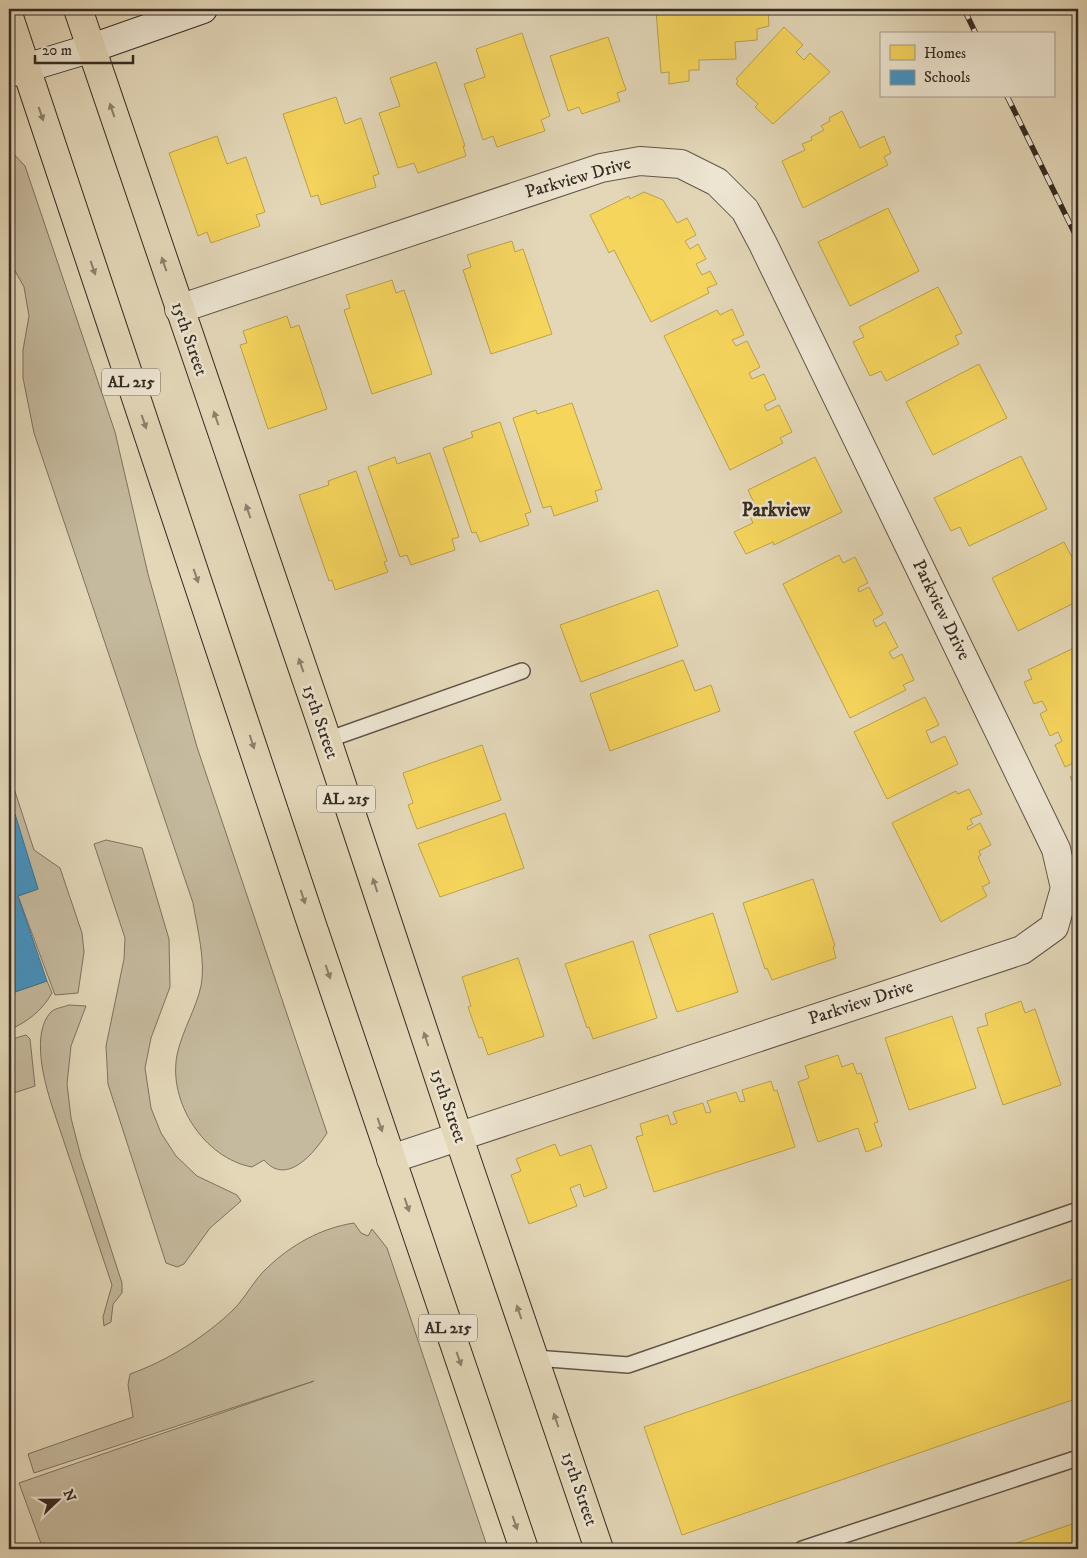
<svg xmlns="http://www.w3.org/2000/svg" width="1087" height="1558" font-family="'IM FELL DW Pica',serif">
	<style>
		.green { fill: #c5ba9e; stroke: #7d7260 }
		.homes { fill: #f6d55c; stroke: #bca24b }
		.schools { fill: #4393c3; stroke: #3f7493 }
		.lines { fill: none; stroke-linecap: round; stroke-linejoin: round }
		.lane-casing { stroke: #605648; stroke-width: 18 }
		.street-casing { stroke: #605648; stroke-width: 30 }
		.secondary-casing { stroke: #352b22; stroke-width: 30 }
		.primary-casing { stroke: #352b22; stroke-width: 30 }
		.lane { stroke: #ede5d1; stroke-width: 15 }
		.street { stroke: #ede5d1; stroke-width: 28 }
		.secondary { stroke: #ede5d1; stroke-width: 28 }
		.primary { stroke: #e3d7b8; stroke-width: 28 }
		.rail-casing { stroke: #352b22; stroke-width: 5.5 }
		.rail { stroke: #ede5d1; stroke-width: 4; stroke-dasharray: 11; stroke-linecap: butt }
		.oneway { fill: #8c816d }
		.labels { text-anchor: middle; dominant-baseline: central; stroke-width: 5; stroke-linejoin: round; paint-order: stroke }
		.shield { fill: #ede5d1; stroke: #6c6356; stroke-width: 1 }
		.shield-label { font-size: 16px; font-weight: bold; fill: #352b22 }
		.street-label { font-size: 18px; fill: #352b22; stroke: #ede5d1 }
		.neighbourhood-label { font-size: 19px; font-weight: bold; fill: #352b22; stroke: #ede5d1 }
	</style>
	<rect width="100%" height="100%" fill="#e3d7b8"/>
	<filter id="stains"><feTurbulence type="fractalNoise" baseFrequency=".004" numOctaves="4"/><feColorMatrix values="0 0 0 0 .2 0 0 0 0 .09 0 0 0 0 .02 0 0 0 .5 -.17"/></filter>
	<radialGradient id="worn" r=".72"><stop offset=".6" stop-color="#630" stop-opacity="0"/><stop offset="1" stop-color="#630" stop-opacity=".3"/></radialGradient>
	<!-- green -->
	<path class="green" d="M10,150L25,166L115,432L148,574L197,747L327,1133C315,1152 287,1187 264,1160L252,1167C204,1158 168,1102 177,1055C182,1031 196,1009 201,986C206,962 197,927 193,903L34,433L23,378V350L29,316L24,287L9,260Z
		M9,773L34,850L60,868L82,933L84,952L78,993L55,995L18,896L38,889L14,814L9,815Z
		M106,840L142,848L169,939L170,987L151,1038L145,1068L151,1108L161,1133L176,1156L197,1176L237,1195L241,1201L210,1228L184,1264L177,1267L166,1263L108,1084L106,1046L124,959L125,938L94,844Z
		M47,981L52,993C42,1011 27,1022 9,1030V994Z
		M69,1005L86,1006L71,1046L67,1084L71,1118L81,1157L122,1283V1293L113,1304L111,1322L104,1326L103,1317L112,1285L52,1106C44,1081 31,1033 51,1012C55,1008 64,1007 69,1005Z
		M26,1035L30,1039L35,1086L11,1094L9,1092V1040Z
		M354,1223L361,1233L368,1236L372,1229L387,1248L488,1549H43L19,1483L314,1381L34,1473L28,1454L133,1417L128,1385L130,1374C167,1361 205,1337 233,1310C246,1297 254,1280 267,1268C291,1245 321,1228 354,1223Z"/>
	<!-- homes -->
	<path class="homes" d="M675,9H768L769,26L757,29V40L735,42L736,59L699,60V70H689V81L669,84V72L661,73L656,11Z
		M784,27L803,45L796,52L804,60L810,53L830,72L773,124L755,107L758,104L736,84L738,81L736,79Z
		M522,33L550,116L541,120L545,131L497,147L493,136L483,140L464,84L485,77L476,49Z
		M608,37L626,90L617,93L620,101L582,114L579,107L568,111L550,56Z
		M436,62L465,146H463L466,156L418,173L414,163L398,168L379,113L400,106L390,78Z
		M336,97L345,124L361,118L379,174L373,176L376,187L321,205L318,195L311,197L283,114Z
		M842,111L860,148L884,136L891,153L884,157L888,165L803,208L782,161L805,150L802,144L812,140L811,137L824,130L821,126L830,121L829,118Z
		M217,136L227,164L246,157L265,212L256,215L260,226L211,243L207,232L198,236L169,153Z
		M644,192L663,200L677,223L687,218L696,235L685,241L690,249L698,244L706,259L696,264L702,275L710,271L717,284L707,288L709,293L651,322L614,250L609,253L590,215L629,196L630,199Z
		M888,208L919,271L850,306L818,242Z
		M512,241L515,252L523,249L552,334L491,354L463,270L471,267L467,255Z
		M392,280L396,293L404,290L432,374L372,394L344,310L350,308L346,295Z
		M938,287L962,333L955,336L959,344L886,381L881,371L870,376L853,342L864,337L859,327Z
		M732,309L744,335L732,340L736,346L747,341L760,367L749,373L752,379L764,374L776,399L764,405L767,411L779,405L792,432L780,438L783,443L730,470L664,336L717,310L720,315Z
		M287,316L291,328L299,325L327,409L268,429L240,345L247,343L243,331Z
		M979,364L1007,418L933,455L906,402Z
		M572,403L602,489L595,491L598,501L554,516L551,506L543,508L513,418L536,410L537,414Z
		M500,422L531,512L525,514L529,525L480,542L476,532L472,533L443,448L473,437L471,432Z
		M430,453L459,537L452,539L455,550L411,565L407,555L400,557L368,467L395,457L397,464Z
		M1021,456L1047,509L969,546L960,527L951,531L934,498Z
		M815,457L842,512L774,545L773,542L746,554L734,532L753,523L748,512L756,507L748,490Z
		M356,471L387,561L384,562L388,572L335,590L332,580L329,581L299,495L329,485L328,481Z
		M1064,542L1074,561L1078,559V601L1018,631L992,578Z
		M839,555L843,563L855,557L868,583L858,588L859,592L869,587L883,614L873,620L876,627L885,622L898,647L889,652L893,659L902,654L914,680L903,685L906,690L850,718L783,584Z
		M658,590L678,646L581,682L560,625Z
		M1078,646V793L1070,777L1077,773L1073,763L1065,767L1055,745L1062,741L1058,732L1050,736L1040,714L1047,710L1042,701L1034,704L1024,682L1032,679L1028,670Z
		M683,660L695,691L711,685L720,711L610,751L590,694Z
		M925,697L939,725L926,731L931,743L945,736L958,764L887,799L854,732Z
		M482,745L501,800L417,829L408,805L413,803L403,773Z
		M969,789L982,814L970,819L973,824L967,827L968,830L980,823L991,845L979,851L981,855L978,857L990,883L982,887L987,896L941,922L892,823L956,791L958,794Z
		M505,813L524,868L440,897L418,844Z
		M813,879L835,946L833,947L836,958L772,980L767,968L765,969L743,903Z
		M713,913L738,992L677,1012L649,935Z
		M633,941L657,1018L593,1039L589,1027L587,1028L565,964Z
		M518,958L544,1036L488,1055L482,1037L479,1038L468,1007L471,1006L462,977Z
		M1021,1001L1025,1013L1035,1009L1061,1085L1003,1105L977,1028L988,1025L985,1014Z
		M952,1016L976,1088L909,1110L885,1038Z
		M838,1055L842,1067L853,1063L857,1074L861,1073L878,1122L874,1123L882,1146L866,1152L858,1128L818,1142L798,1082L809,1078L805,1066Z
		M771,1081L774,1091L777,1090L795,1147L654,1192L636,1137L643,1135L640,1124L668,1115L671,1125L677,1123L673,1112L703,1103L706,1113L711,1112L707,1101L736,1092L740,1102L745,1101L742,1090Z
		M555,1144L560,1156L591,1145L607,1188L584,1197L580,1184L570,1188L577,1206L529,1224L511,1175L521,1171L516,1159Z
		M1078,1277V1398L682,1535L644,1427Z
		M1078,1522V1549H999Z"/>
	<!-- schools -->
	<path class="schools" d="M15,814L38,889L18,896L47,981L9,994V816Z"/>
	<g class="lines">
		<!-- lane casing -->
		<g class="lane-casing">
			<path id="lane" d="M327,740L522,671
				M535,1358L628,1365L1078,1210
				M802,1549L1078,1458"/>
		</g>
		<!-- street casing -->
		<g class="street-casing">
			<path id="street" d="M179,309L601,168L640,161L681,164L717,182L745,210L763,244L1056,849L1065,888L1054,927L1022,950L391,1159"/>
		</g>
		<!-- secondary casing -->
		<g class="secondary-casing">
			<path id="secondary" d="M9,73L92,48L203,9"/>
		</g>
		<!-- primary casing -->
		<g class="primary-casing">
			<path id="primary" d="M78,9L321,722L458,1135L599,1549
				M9,17L312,925L524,1549"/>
		</g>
		<!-- lane -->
		<use href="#lane" class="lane"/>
		<!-- street -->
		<use href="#street" class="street"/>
		<!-- secondary -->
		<use href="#secondary" class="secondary"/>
		<!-- primary -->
		<use href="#primary" class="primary"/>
		<!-- rail casing -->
		<g class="rail-casing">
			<path id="rail" d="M964,9L976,34
				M1007,96L1078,240"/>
		</g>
		<!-- rail -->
		<use href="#rail" class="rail"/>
	</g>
	<!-- one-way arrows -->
	<defs><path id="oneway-solid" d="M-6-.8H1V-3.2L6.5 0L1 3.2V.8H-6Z" transform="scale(1.25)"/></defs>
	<g class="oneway">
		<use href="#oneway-solid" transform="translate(112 110) rotate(-109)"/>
		<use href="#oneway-solid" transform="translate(41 114) rotate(71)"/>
		<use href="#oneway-solid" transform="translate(164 264) rotate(-109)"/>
		<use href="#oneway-solid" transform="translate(93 268) rotate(71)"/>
		<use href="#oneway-solid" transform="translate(216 418) rotate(-109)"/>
		<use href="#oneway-solid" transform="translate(144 422) rotate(71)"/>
		<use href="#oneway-solid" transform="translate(248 511) rotate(-109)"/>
		<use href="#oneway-solid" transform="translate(196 576) rotate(71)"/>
		<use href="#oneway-solid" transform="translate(301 665) rotate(-109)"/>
		<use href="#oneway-solid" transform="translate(252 742) rotate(72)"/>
		<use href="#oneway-solid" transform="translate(375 885) rotate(-108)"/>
		<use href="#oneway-solid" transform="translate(303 897) rotate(72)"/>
		<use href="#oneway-solid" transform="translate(328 972) rotate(71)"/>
		<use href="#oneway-solid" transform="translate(426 1039) rotate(-108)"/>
		<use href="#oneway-solid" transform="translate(380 1125) rotate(71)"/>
		<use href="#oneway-solid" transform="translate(407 1205) rotate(71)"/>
		<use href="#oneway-solid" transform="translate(519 1312) rotate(-109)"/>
		<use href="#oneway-solid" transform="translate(459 1359) rotate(71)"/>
		<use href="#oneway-solid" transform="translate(556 1420) rotate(-109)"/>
		<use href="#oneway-solid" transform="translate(515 1523) rotate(71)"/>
	</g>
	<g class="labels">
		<!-- shield labels -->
		<g class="shield">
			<rect x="102" y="368.5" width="58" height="27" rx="4"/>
			<rect x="317" y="785.5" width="58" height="27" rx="4"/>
			<rect x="419" y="1314.5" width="58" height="27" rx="4"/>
		</g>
		<g class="shield-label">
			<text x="131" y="382">AL 215</text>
			<text x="346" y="799">AL 215</text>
			<text x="448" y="1328">AL 215</text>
		</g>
		<!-- street labels -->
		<g class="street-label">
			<text transform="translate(578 178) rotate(-16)">Parkview Drive</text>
			<text transform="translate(189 339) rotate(71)">15th Street</text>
			<text transform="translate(941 610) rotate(64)">Parkview Drive</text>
			<text transform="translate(320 722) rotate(71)">15th Street</text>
			<text transform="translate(861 1003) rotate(-18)">Parkview Drive</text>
			<text transform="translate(448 1106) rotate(71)">15th Street</text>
			<text transform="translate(579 1489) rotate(71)">15th Street</text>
		</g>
		<!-- neighbourhood labels -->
		<g class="neighbourhood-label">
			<text x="776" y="510">Parkview</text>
		</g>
	</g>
	<!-- margin -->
	<rect width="1087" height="1558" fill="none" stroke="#e3d7b8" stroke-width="30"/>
	<rect x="10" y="10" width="1067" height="1538" fill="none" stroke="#352b22" stroke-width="2.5"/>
	<rect x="15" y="15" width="1057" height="1528" fill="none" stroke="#352b22"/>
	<!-- legend -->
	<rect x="880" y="32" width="175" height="65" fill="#ede5d1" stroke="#a39b8b"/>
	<rect x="890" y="45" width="25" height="15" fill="#f6d55c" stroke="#a39b8b"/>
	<text x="924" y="58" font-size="15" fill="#352b22">Homes</text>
	<rect x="890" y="70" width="25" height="15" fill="#4393c3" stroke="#a39b8b"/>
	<text x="924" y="82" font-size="15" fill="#352b22">Schools</text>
	<!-- north arrow -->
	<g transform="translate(58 1500) rotate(68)" stroke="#ede5d1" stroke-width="4" paint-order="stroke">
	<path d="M0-4L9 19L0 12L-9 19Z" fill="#352b22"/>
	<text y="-8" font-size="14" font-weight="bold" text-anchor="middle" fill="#352b22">N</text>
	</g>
	<!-- scale -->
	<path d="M35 55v8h98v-8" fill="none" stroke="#352b22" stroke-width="2.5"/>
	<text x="42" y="55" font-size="15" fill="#352b22" stroke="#ede5d1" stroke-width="4" paint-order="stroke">20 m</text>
	<rect width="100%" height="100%" filter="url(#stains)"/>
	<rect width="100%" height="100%" fill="url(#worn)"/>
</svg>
